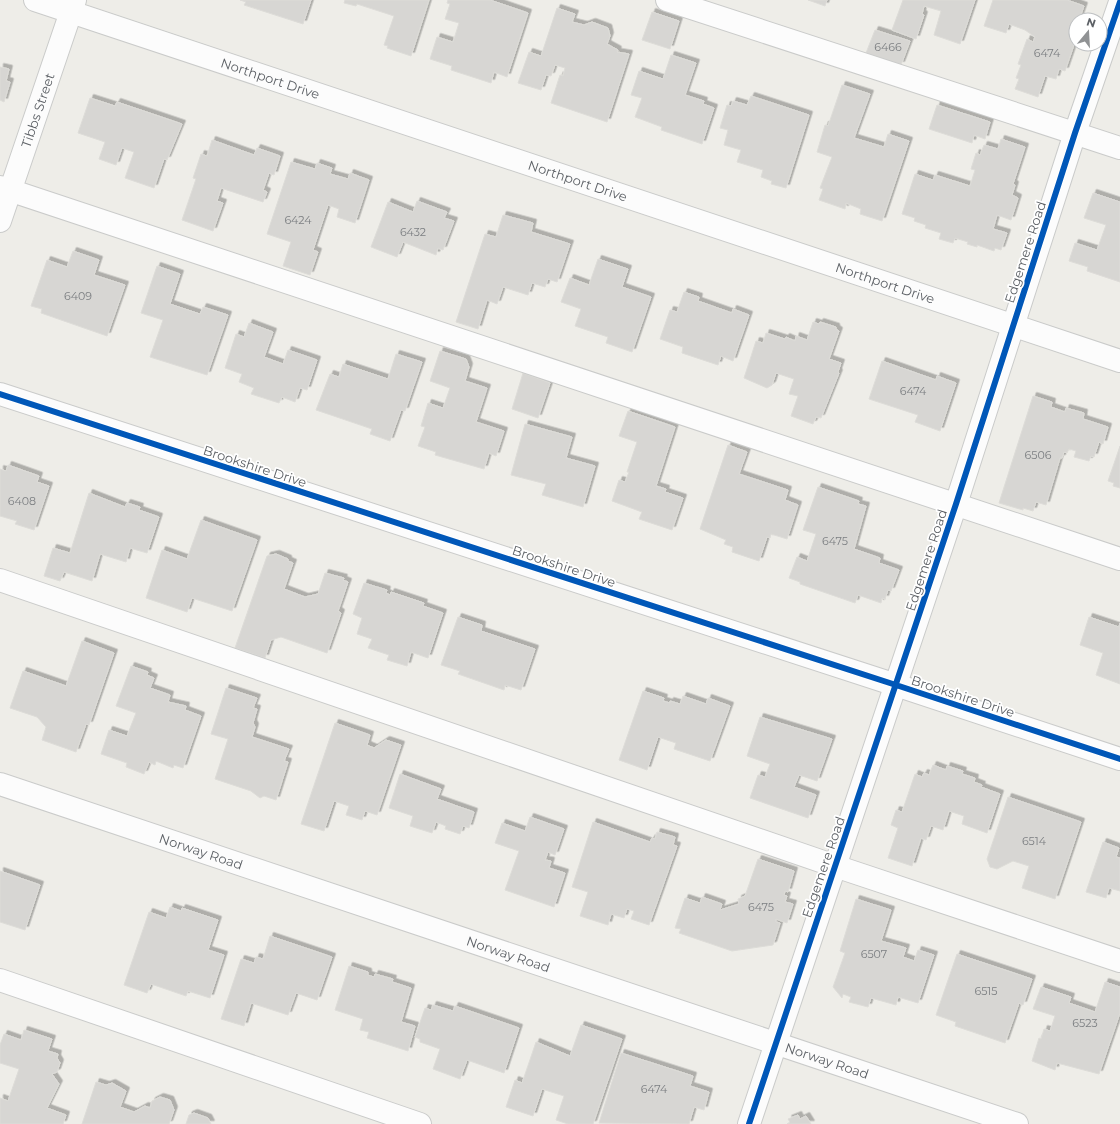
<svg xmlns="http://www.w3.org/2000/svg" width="1120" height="1124" font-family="Montserrat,sans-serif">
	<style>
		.building { fill: #d7d6d3; stroke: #dddcd8; filter: url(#shadow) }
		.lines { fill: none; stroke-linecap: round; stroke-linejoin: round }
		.minor-casing { stroke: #cacbca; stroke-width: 24 }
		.minor { stroke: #fcfcfc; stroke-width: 22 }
		.cycleway-casing { stroke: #fff; stroke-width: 8 }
		.cycleway { stroke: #0057b8; stroke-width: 6 }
		.labels { text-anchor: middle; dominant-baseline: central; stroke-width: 3.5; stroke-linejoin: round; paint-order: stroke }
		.number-label { font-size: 11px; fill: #7c7f82 }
		.street-label { font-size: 13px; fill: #5d6166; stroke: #fff }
	</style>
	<defs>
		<filter id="shadow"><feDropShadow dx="3.5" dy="-3.5" stdDeviation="0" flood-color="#0004"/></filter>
	</defs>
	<rect width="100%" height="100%" fill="#eeede8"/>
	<!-- building -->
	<path class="building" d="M240,0H311L303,24L244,5L246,2Z
		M345,0H429L411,56L387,48L388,46L384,45L394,16L357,4L356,6L344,3Z
		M448,0H490L528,13L507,77L494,72L491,83L451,70L452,66L430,59L437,37L453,42L459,23L445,19L450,4L447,3Z
		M808,0H827L825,6Z
		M903,0H975L960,44L934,35L941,11L924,6L922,14L924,15L916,39L892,30Z
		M993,0H1067L1084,6L1079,20H1076V39L1065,71L1059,69L1056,79L1045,76L1038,97L1015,89L1019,79L1016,78L1021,65L1018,64L1027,39L1033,42L1035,37L1025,30L1009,24L1006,33L984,26Z
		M557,8L575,14L572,22L584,25L592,22L608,28L610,36L607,44L618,50L617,52L629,54L607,122L551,103L560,75L563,76L565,68L555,65L551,76L546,75L541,90L518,83L529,52L541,56Z
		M652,12L679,21L670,49L642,40Z
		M875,30L910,41L901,65L866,53Z
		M671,55L696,63L685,95L704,101L703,104L714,108L702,144L661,130L662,127L635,117L642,98L631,95L639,71L663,79Z
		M0,67L9,69L6,81L10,82L4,102L0,100Z
		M842,85L870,94L854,138L884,147L888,134L909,141L882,221L860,214L861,209L846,203L845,209L819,200L823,189L820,188L832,157L817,152L825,125L828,126Z
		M751,96L809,115L786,188L771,184L772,181L761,177L763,170L737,162L741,150L724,145L728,130L720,128L727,105L731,106L733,101L747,105Z
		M90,98L115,106L117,102L182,124L167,160L164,159L154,188L125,178L134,152L122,148L116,165L99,159L105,142L78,133Z
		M937,105L990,122L985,139L974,135L972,143L929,129Z
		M1001,139L1025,147L1013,184L1015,185L1012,195L1018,198L1011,220L997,215L993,229L1007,233L1001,250L995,248L994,251L977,245V247L967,244L968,242L955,238L953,243L939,239L941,233L925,228L926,225L914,221L915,218L902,214L915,174L933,180L935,175L970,186L975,170L971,169L976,153L980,155L984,145L998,149Z
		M212,140L254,155L257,148L280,156L274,175L269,173L263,190L267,192L263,202L221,188L217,201L223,203L213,231L182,220L196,179L193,178L201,154L207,156Z
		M291,162L315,169L317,163L332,168L330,174L348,179L350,173L369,180L355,223L337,217L339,209L328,205L313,250L318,252L310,275L283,266L291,242L267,234Z
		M1093,193L1120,202V282L1087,271L1088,267L1069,261L1075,243L1097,250L1106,225L1084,218Z
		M417,201L447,212L444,218L454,221L443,250L438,248L436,255L403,242L397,257L371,247L388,202L413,212Z
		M503,215L533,223L531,232L570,244L557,282L548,279L545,287L532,283L528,295L503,287L497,304L487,300L478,329L456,322L485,234L496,237Z
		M73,251L99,260L94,275L125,285L107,336L41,313L42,309L31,306L47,260L67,267Z
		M598,259L628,269L622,287L651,297L632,352L606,343L608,337L575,326L581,309L561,302L570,278L589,285Z
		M157,266L180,274L170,304L200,314L203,307L228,315L207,375L150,357L163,320L141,313Z
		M684,292L699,297L698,301L732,313L733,309L749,315L733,361L721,356L718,365L682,353L683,347L660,339L670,310L677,312Z
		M813,322L819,324L820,322L836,327V329L839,331L829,359L841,363L838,372L839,373L821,418L816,417L813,424L791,416L798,396L789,394L794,379L776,373L772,385L767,388L744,378L756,341L763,343L766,333L785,339L786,337L795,341L796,336L807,340Z
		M249,323L273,332L264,357L283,364L288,350L317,360L307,390L300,388L295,402L282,397L279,403L251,394L254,388L239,382L242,374L225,368L236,334L244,337Z
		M440,351L466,359L469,367L465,381L487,388L476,422L504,431L496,456L489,453L484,469L435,455L436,452L418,446L425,427L421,426L428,403L443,408L450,388L430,381Z
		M396,354L422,362L405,411L401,410L390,441L370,434L372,429L316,410L330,374L339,377L343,364L388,379Z
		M882,361L936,380L937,376L956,383L940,431L915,422L918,415L869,399Z
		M523,373L550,383L538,418L512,409Z
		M1033,396L1052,402L1051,407L1065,412L1066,408L1084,413L1083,419L1108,427L1103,444L1099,442L1094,457L1091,456L1089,461L1074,457L1076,451L1069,449L1067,453L1064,452L1062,458H1060L1046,505L1036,502L1033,511L1023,508V510L999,503Z
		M628,411L675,427L656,486L666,489L665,492L683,498L672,530L639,519L642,512L612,501L619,480L625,482L629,472H627L637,442L619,436Z
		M525,424L572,437L566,458L595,466L583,507L542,495L546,484L511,475Z
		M728,445L747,452L739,474L788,490L785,500L798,505L787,539L771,534L770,538L767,537L759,561L732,552L733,547L724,544L726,540L700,529Z
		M1120,446V488L1113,486L1114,483L1108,481Z
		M8,465L39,476L37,482L49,486L34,530L15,524L17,521L0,516V469L6,471Z
		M818,487L859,501L858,504L866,506L854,549L880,558L879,563L899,570L891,591L888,590L885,599L882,598L881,603L858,595L855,603L800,584V582L789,578L797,557L807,561L816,534L803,530Z
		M89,493L125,507L127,503L140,507L139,510L159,517L147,553L130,548L126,562L100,554L92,581L64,572L60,581L44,576L53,548L70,553Z
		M201,520L257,540L232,611L192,598L187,612L146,598L162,550L187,559Z
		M276,554L288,559V561L293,563L284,589L305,597L318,594L325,573L344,578L343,580L348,582L338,611L341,613L327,653L281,637L271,640L265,658L235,648L267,556Z
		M364,583L387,590L386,593L390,595L391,592L424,603L423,606L443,613L428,658L411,652L407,666L387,660L389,655L368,648L372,639L357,634L362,618L353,614Z
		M458,617L482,625L481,631L535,649L521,690L505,685L504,690L458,674L460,671L441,665Z
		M1089,617L1119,627L1120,623V684L1096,675L1103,653L1080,645Z
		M82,641L114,653L89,725L86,724L76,752L42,740L46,727L37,717L10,708L23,671L66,686Z
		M131,666L148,672L147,675L154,678L150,688L170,695L168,702L186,706L185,710L201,716L183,768L174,765L173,768L156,761L155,765L149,762L144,774L126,767L127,763L101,754L109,730L127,736L136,713L116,706Z
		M226,688L257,698L253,708L257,709L253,723L255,727L252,737L289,749L284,761L288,762L276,800L264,796L260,798L251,791L215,779L228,739L211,734Z
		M643,691L664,698L663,701L670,703V701L680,704L683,696L706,704L708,698L730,706L710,761L674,749L676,743L658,737L647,770L619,760Z
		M760,717L832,739L817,781L799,775L794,787L816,795L808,818L750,798L758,775L765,777L770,764L747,756Z
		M335,723L370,735L367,745L374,748L386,740L401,745L377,815L365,811L362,820L346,815L349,806L334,801L324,831L301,824Z
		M933,765L946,770L947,766L963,771L962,774L975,778L974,782L982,785L981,787L1000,794L987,833L962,824L964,816L949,811L943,830L931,826L926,840L921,838L912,866L888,858L898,828L891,825L896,810L902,812L915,774L922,777L924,773L929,775Z
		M400,774L441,789L437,799L474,812L469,828L463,826L460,834L445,829L446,826L436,822L432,833L410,826L413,816L389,808Z
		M1008,797L1081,822L1055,899L1022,888L1029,866L1013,861L997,869L990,867L987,859Z
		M530,817L564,829L555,855L548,852L545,860L551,861L549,868L565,873L554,907L505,890L519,851L495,843L502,823L525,831Z
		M593,822L650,842L652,838L655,839L657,832L675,837L673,845L677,846L649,925L631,919L634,911L627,909L624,918L611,914L608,925L580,916L588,892L572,887Z
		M1103,842L1119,848L1116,857L1120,858V891L1109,888L1106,898L1086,892Z
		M758,859L794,871L788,892L785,891L784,895L787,896L785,902L793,904L787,923L776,919V922L780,923L773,945L732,951L679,933L681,929L675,928L685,898L700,903L702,897L722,904L720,910L739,904L738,899L745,896Z
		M0,871L40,885L25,930L0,922Z
		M856,899L891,910L881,941L906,948L903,957L914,961L918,950L934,955L918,1003L898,997L896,1005L871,998L868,1007L849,1002L851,997L843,994L842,998L833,987L845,953L840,951Z
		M170,907L181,911L182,908L218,920L208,950L224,955L210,998L188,991L186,996L151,984L147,993L124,985L149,912L166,918Z
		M270,936L332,957L317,1000L296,993L288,1015L251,1003L244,1026L221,1019L241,959L254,963L256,957L263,959Z
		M957,954L1032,979L1023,1005L1019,1003L1005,1043L955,1026L956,1022L936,1015Z
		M349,966L368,972V975L374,977L375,974L393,979L392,982L411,988L401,1022L415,1026L408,1051L367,1038L369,1032L360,1030L363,1019L335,1010Z
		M1105,982L1120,987V1013L1099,1074L1057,1063L1055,1070L1032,1061L1039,1038L1041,1039L1044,1029L1050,1031L1055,1016L1033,1009L1041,987L1071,997L1069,1003L1095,1012Z
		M433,1005L453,1011L455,1006L519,1028L504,1073L467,1060L460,1079L433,1069L440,1049L420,1042V1039L415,1037L425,1008L431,1010Z
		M581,1025L622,1039L593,1124H568L556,1120L564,1096L542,1089L533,1116L506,1107L515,1080L522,1083L536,1042L570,1056Z
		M24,1030L52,1039L48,1051L58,1054L57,1058L60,1063L57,1072L52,1074L59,1084L47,1108L66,1115L63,1124H0V1098L8,1101L19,1069L0,1063V1045L4,1034L21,1040Z
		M621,1053L693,1076L690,1086L709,1092L704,1110L694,1107L689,1124L599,1123Z
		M96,1082L106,1085L112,1083L126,1091L120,1107L134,1112L145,1106L150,1108L152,1101L160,1097L170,1100L174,1110L169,1124H82Z
		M194,1113L208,1118L211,1124H186L189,1115Z
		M798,1115L800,1119L806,1116L811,1124H787L790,1122L788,1119Z"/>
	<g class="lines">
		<!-- minor casing -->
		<g class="minor-casing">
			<g id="minor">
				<path id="s1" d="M35,0L1120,361"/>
				<path d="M667,0L1120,148"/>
				<path d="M0,187L1120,559"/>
				<path id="s2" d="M0,221L75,0"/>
				<path d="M0,394L896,685L1120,759"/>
				<path d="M0,580L835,866L1120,961"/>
				<path id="s3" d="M0,784L1017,1124"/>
				<path d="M0,980L420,1124"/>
				<path d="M749,1124L956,504L1075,133L1120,2"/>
			</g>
		</g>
		<!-- minor -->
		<use href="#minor" class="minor"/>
		<!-- cycleway casing -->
		<g class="cycleway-casing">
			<path id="cycleway" d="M0,394L896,685L1120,759
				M749,1124L956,504L1075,133L1120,2"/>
		</g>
		<!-- cycleway -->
		<use href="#cycleway" class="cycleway"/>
	</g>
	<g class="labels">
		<!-- number labels -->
		<g class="number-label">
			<text x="888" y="47">6466</text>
			<text x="1047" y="53">6474</text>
			<text x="298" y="220">6424</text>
			<text x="413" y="232">6432</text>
			<text x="78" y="296">6409</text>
			<text x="913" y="391">6474</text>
			<text x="1038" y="455">6506</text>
			<text x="22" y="501">6408</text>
			<text x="835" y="541">6475</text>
			<text x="1034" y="841">6514</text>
			<text x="761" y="907">6475</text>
			<text x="874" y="954">6507</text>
			<text x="986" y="991">6515</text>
			<text x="1085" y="1023">6523</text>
			<text x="654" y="1089">6474</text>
		</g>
		<!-- street labels -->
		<g class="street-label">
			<text stroke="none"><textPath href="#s1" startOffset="248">Northport Drive</textPath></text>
			<text stroke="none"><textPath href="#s2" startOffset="117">Tibbs Street</textPath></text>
			<text stroke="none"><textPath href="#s1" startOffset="572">Northport Drive</textPath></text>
			<text transform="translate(1025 252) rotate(-72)">Edgemere Road</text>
			<text stroke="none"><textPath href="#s1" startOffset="896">Northport Drive</textPath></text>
			<text transform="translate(255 466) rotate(18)">Brookshire Drive</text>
			<text transform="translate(926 560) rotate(-72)">Edgemere Road</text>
			<text transform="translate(564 566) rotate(18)">Brookshire Drive</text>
			<text transform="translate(963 696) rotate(18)">Brookshire Drive</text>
			<text stroke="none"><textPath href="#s3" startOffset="212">Norway Road</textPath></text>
			<text transform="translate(823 867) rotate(-71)">Edgemere Road</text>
			<text stroke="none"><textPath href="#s3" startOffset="536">Norway Road</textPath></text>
			<text stroke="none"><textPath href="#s3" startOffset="872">Norway Road</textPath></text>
		</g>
	</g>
	<!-- north arrow -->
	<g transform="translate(1088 32) rotate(18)"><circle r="19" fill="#ffffff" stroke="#bec0c2"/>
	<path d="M0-3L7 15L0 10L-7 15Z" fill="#909294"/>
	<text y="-6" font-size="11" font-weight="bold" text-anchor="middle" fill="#5d6166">N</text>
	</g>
</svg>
